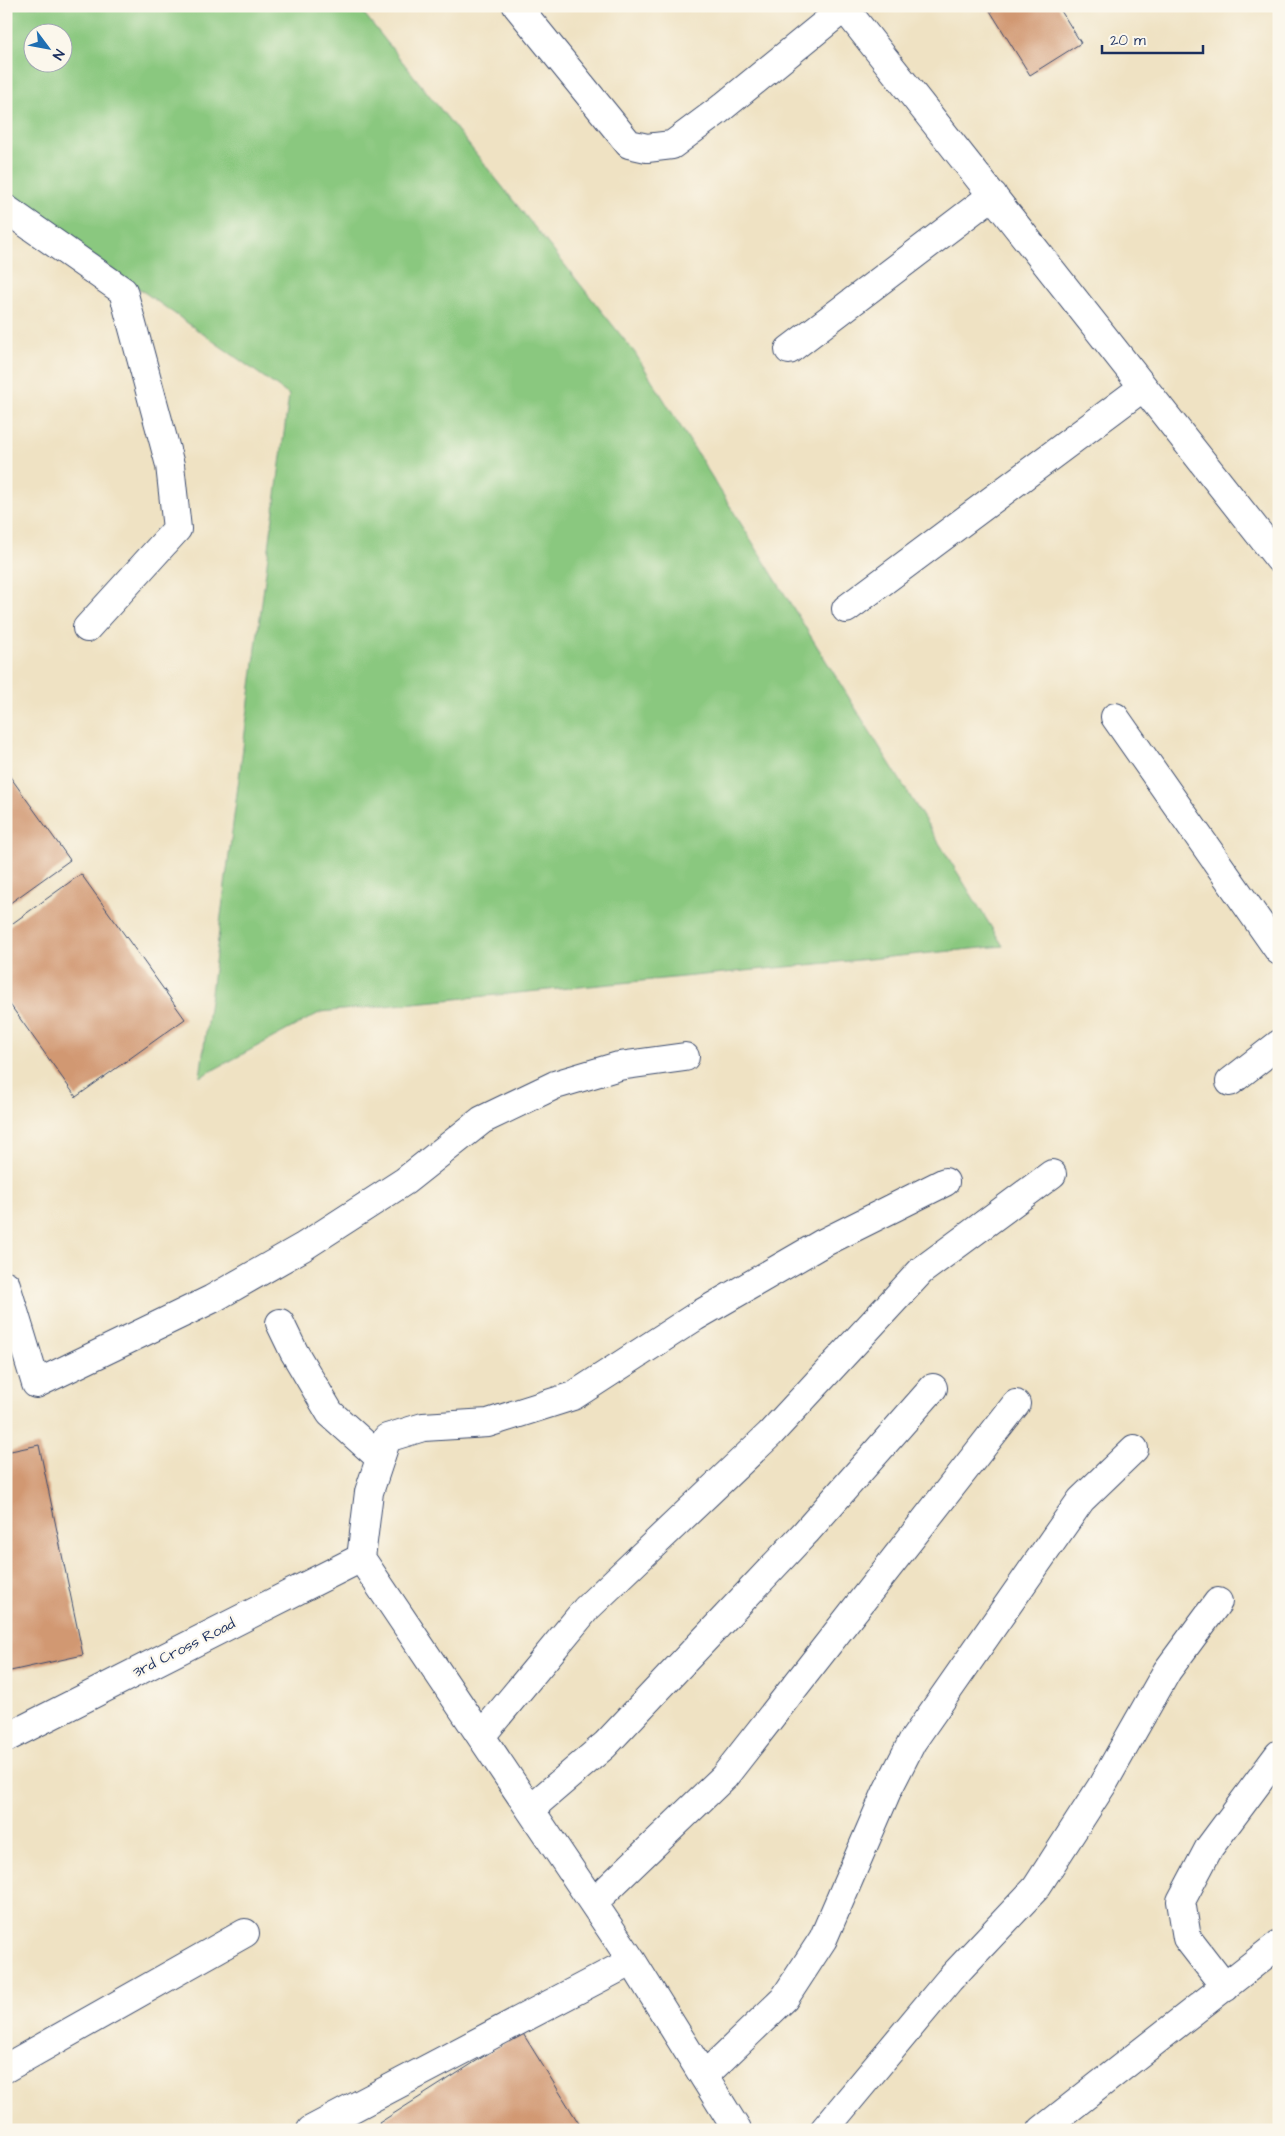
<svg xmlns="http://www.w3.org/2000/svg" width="1285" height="2136" font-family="'Architects Daughter',sans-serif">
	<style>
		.green { fill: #8ac87f; stroke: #527c6e; fill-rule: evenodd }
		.building { fill: #d19872 }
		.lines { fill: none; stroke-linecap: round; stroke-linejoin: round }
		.minor-casing { stroke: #3b4a6d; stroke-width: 30 }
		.minor { stroke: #fff; stroke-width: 28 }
		.labels { text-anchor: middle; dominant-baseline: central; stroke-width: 4.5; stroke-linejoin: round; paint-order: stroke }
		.street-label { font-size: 15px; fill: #1b2f5e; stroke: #fbf7ec }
	</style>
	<rect width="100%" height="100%" fill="#fbf7ec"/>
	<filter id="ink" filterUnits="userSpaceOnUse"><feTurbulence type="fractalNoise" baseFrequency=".02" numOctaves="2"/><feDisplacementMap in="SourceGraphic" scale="10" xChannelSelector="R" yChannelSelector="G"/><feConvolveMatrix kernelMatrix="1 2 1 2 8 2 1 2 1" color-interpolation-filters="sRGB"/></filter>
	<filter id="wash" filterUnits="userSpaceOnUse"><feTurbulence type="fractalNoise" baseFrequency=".0096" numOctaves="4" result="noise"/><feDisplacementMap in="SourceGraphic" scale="20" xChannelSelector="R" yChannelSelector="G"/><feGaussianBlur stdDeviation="1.12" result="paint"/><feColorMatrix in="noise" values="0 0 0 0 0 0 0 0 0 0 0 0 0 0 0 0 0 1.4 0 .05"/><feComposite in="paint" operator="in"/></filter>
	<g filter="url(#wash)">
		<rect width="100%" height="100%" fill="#efe2c3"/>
		<!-- green -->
		<path class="green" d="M6,6H358L635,353L1003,946L321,1012L200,1077L289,395L6,194ZM32,32H62V62H32Z"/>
		<g id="blocks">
			<!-- building -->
			<path class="building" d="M987,6H1058L1081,43L1030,75Z
				M6,771L70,860L6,906Z
				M81,874L185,1019L76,1097L6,999V928Z
				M39,1445L83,1655L6,1672V1452Z
				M522,2032L583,2130H383L379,2123Z"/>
		</g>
	</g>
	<g filter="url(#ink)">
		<use href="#blocks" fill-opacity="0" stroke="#3b4a6d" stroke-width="1"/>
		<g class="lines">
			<!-- minor casing -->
			<g class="minor-casing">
				<path id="minor" d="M517,6L629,144L647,148L672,145L719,110L844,8
					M843,6L1279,559
					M6,209L123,291L170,465L177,529L87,628
					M789,350L993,195
					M846,609L1142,388
					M1115,717L1279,951
					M1230,1082L1279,1044
					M6,1285L36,1384L212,1299L303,1247L405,1181L482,1120L555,1085L619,1066L685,1057
					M280,1323L294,1352L330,1413L380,1458
					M481,1736L586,1609L770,1434L921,1271L1052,1174
					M6,1738L361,1558
					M530,1809L605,1745L806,1532L933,1388
					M594,1902L724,1777L1016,1404
					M1225,1987L1187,1938L1181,1901L1209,1848L1279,1754
					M6,2068L245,1933
					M704,2076L784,1999L823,1939L887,1791L912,1742L1081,1500L1134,1449
					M311,2130L632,1961
					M737,2130L632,1961L361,1558L369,1492L387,1438L423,1427L488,1423L573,1396L695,1317L821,1244L945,1182
					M824,2130L949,1980L1036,1888L1103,1784L1167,1671L1218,1602
					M1042,2130L1279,1944"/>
			</g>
			<!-- minor -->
			<use href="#minor" class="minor"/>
		</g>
	</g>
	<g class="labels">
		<!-- street labels -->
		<g class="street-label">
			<text transform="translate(184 1648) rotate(-27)">3rd Cross Road</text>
		</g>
	</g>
	<!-- margin -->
	<rect width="1285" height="2136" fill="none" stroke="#fbf7ec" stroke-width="25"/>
	<!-- north arrow -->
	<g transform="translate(48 48) rotate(122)"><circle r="24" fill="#fbf7ec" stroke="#a1a7b3"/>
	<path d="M0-4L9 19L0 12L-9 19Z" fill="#1f6fb2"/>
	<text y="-8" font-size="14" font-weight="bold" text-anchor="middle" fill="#1b2f5e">N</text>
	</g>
	<!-- scale -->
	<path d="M1102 45v8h101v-8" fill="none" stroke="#1b2f5e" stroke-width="2.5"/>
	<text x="1110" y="45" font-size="15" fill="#1b2f5e" stroke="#fbf7ec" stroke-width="4" paint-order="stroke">20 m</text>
</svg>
